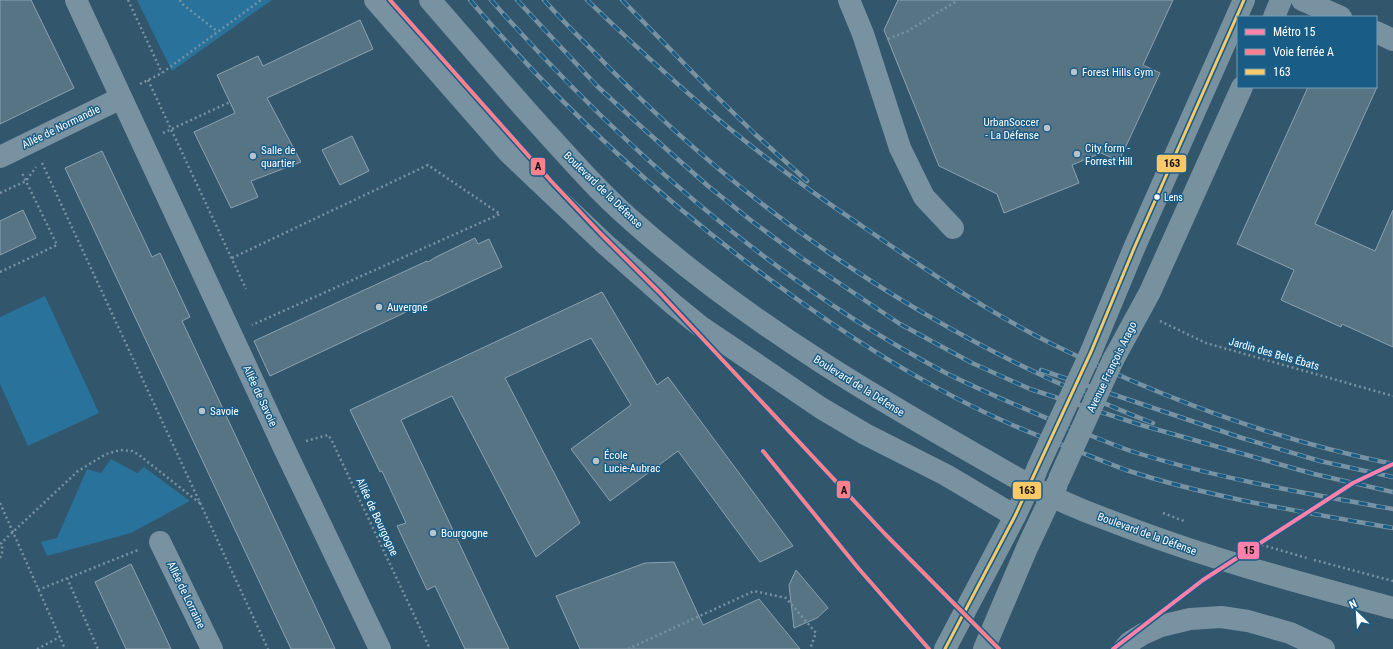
<svg xmlns="http://www.w3.org/2000/svg" width="1393" height="649" font-family="'Roboto Condensed',sans-serif">
	<style>
		.green { fill: #29729b }
		.building { fill: #577484; stroke: #8ca2b0 }
		.lines { fill: none; stroke-linecap: round; stroke-linejoin: round }
		.path { stroke: #7892a2; stroke-width: 2.5; stroke-dasharray: 2 3; stroke-linecap: butt }
		.minor { stroke: #7892a2; stroke-width: 22 }
		.major { stroke: #78919f; stroke-width: 22 }
		.highway { stroke: #7992a2; stroke-width: 22 }
		.rail-casing { stroke: #7992a2; stroke-width: 4.5 }
		.rail { stroke: #195c85; stroke-width: 3; stroke-dasharray: 9; stroke-linecap: butt }
		.major-bridge { stroke: #78919f; stroke-width: 22 }
		.bus-1-casing { stroke: #195c85; stroke-width: 6 }
		.bus-1 { stroke: #f8c966; stroke-width: 3 }
		.rail-1-casing { stroke: #195c85; stroke-width: 7 }
		.rail-1 { stroke: #ff808d; stroke-width: 4 }
		.metro-1-casing { stroke: #195c85; stroke-width: 7 }
		.metro-1 { stroke: #ff80a8; stroke-width: 4 }
		.poi-dot { fill: #b7c4cc; stroke: #195c85; stroke-width: 1.5 }
		.bus-dot { fill: #fff; stroke: #195c85; stroke-width: 1.5 }
		.labels { text-anchor: middle; dominant-baseline: central; stroke-width: 3; stroke-linejoin: round; paint-order: stroke }
		.bus-label { font-size: 10px; fill: #fff; stroke: #195c85; text-anchor: start }
		.poi-label { font-size: 11px; fill: #fff; stroke: #195c85; text-anchor: start }
		.street-label { font-size: 11px; fill: #fff; stroke: #195c85 }
		.line-badge { stroke: #195c85; stroke-width: 1.5 }
		.pale-badge-label { font-size: 11px; text-anchor: middle; font-weight: bold; fill: #111 }
	</style>
	<rect width="100%" height="100%" fill="#32566c"/>
	<!-- green -->
	<path class="green" d="M137,0H272L172,71Z
		M45,296L99,413L28,446L0,384V317Z
		M111,459L137,473L144,467L190,501L131,533L47,556L41,542L57,538L87,469L101,473Z"/>
	<!-- building -->
	<path class="building" d="M0,0H31L74,88L0,124Z
		M898,0H1173L1143,65L1160,73L1119,161L1101,153L1072,165L1079,183L1004,213L997,194L939,166L884,30Z
		M360,20L373,49L267,98L301,162L251,181L258,197L231,208L194,132L235,113L217,75L258,56L263,66Z
		M1308,87H1377L1315,224L1375,251L1393,210V347L1342,324L1341,327L1281,300L1294,270L1237,244Z
		M352,136L369,171L340,185L322,150Z
		M102,151L152,257L160,253L190,317L182,321L335,649H291L65,168Z
		M23,210L36,238L0,255V221Z
		M475,238L478,244L489,239L502,267L270,376L254,341L427,261L428,262L436,257Z
		M602,292L657,385L668,377L793,546L760,562L678,451L610,501L571,449L631,405L591,338L505,378L580,523L536,557L452,396L401,420L509,649H465L435,586L427,590L397,526L406,523L382,471L380,472L350,410Z
		M674,562L703,625L759,599L800,649H580L556,596L645,563Z
		M131,564L151,606L171,649H126L95,582Z
		M796,570L828,608L817,618L794,628L789,585Z"/>
	<g class="lines">
		<!-- path -->
		<path class="path" d="M128,0L162,73
			M180,0L181,3L218,32
			M888,39L908,31L958,0
			M148,80L246,289
			M140,84L162,73L261,0
			M163,133L230,102
			M42,163L268,649
			M0,193L26,181L36,167
			M232,258L428,165L500,214L252,325
			M0,272L57,245L22,173
			M1160,321L1206,343L1393,396
			M306,441L328,435L331,439L430,649
			M0,503L65,649
			M1163,513L1184,521
			M1252,542L1307,558
			M0,544L78,471L106,454L120,450L132,451L139,455L201,504
			M0,558L2,553V543
			M1314,560L1393,581
			M67,578L98,649
			M38,590L138,550
			M37,649L60,637
			M628,649L754,591L786,598L816,633L810,649"/>
		<!-- minor -->
		<path class="minor" d="M76,0L284,448L380,649
			M849,0L863,34L900,148L924,197L953,228
			M1302,0L1341,17
			M1376,32L1393,40
			M0,157L121,98
			M160,542L212,649
			M1124,649L1130,642L1143,634L1161,626L1190,619L1221,617L1248,621L1290,633L1324,649"/>
		<!-- major -->
		<path class="major" d="M1274,17L1281,0
			M1091,352L1135,246L1244,0
			M1113,360L1150,292L1242,87
			M1029,485C1062,503 1097,516 1132,529C1217,561 1305,584 1393,608
			M945,649L1015,516L1036,472
			M984,649L1027,548L1057,484"/>
		<!-- highway -->
		<path class="highway" d="M375,0L509,153L605,244L673,304L700,326L821,408L865,434L946,475L1015,516
			M430,0C464,39 498,79 533,118C564,152 595,188 630,219C751,327 889,406 1029,485"/>
		<!-- rail casing -->
		<g class="rail-casing">
			<path id="rail" d="M470,0C568,116 677,214 801,302C866,348 935,391 1008,423C1028,432 1049,440 1070,448C1088,455 1107,463 1126,470C1212,498 1303,512 1393,528
				M491,0C621,147 772,281 946,373C986,393 1027,410 1068,427C1088,434 1108,443 1128,450C1214,478 1304,493 1393,509
				M517,0L597,86L646,131L708,186L753,222L799,256L900,324L972,363L1030,389L1141,425L1314,474L1393,492
				M544,0C559,17 575,33 591,49C733,198 901,316 1090,397C1111,406 1131,415 1153,423
				M587,0C635,46 683,91 735,133C777,167 820,198 865,228C926,270 988,312 1054,345C1162,398 1275,440 1393,464
				M622,0L708,88L755,134L807,181
				M1041,370L1242,438L1320,461L1393,477"/>
		</g>
		<!-- rail -->
		<use href="#rail" class="rail"/>
		<!-- major-bridge -->
		<path class="major-bridge" d="M1037,469L1091,352
			M1059,479L1113,360"/>
		<!-- bus-1 casing -->
		<g class="bus-1-casing">
			<path id="bus-1" d="M945,649L1015,516L1091,352L1135,246L1244,0"/>
		</g>
		<!-- bus-1 -->
		<use href="#bus-1" class="bus-1"/>
		<!-- rail-1 casing -->
		<g class="rail-1-casing">
			<path id="rail-1" d="M390,0L551,181L601,234L660,293L885,534L999,649
				M763,451L859,569L929,649"/>
		</g>
		<!-- rail-1 -->
		<use href="#rail-1" class="rail-1"/>
		<!-- metro-1 casing -->
		<g class="metro-1-casing">
			<path id="metro-1" d="M1113,649L1203,580L1353,483L1393,464"/>
		</g>
		<!-- metro-1 -->
		<use href="#metro-1" class="metro-1"/>
	</g>
	<!-- markers -->
	<g class="poi-dot">
		<circle cx="1074" cy="72" r="4"/>
		<circle cx="1047" cy="128" r="4"/>
		<circle cx="1077" cy="154" r="4"/>
		<circle cx="253" cy="156" r="4"/>
		<circle cx="379" cy="307" r="4"/>
		<circle cx="202" cy="411" r="4"/>
		<circle cx="596" cy="461" r="4"/>
		<circle cx="433" cy="533" r="4"/>
	</g>
	<circle class="bus-dot" cx="1157" cy="197" r="3.5"/>
	<g class="labels">
		<!-- bus labels -->
		<g class="bus-label">
			<text x="1164" y="197">Lens</text>
		</g>
		<!-- poi labels -->
		<g class="poi-label">
			<text x="1082" y="72">Forest Hills Gym</text>
			<text x="1039" y="122" text-anchor="end">UrbanSoccer<tspan x="1039" dy="13">- La Défense</tspan></text>
			<text x="1085" y="148">City form -<tspan x="1085" dy="13">Forrest Hill</tspan></text>
			<text x="261" y="150">Salle de<tspan x="261" dy="13">quartier</tspan></text>
			<text x="387" y="307">Auvergne</text>
			<text x="210" y="411">Savoie</text>
			<text x="604" y="455">École<tspan x="604" dy="13">Lucie-Aubrac</tspan></text>
			<text x="441" y="533">Bourgogne</text>
		</g>
		<!-- street labels -->
		<g class="street-label">
			<text transform="translate(61 127) rotate(-26)">Allée de Normandie</text>
			<text transform="translate(603 190) rotate(44)">Boulevard de la Défense</text>
			<text transform="translate(1274 354) rotate(16)">Jardin des Bels Ébats</text>
			<text transform="translate(1112 367) rotate(-64)">Avenue François Arago</text>
			<text transform="translate(859 386) rotate(32)">Boulevard de la Défense</text>
			<text transform="translate(260 396) rotate(65)">Allée de Savoie</text>
			<text transform="translate(377 517) rotate(65)">Allée de Bourgogne</text>
			<text transform="translate(1147 534) rotate(20)">Boulevard de la Défense</text>
			<text transform="translate(186 595) rotate(64)">Allée de Lorraine</text>
		</g>
	</g>
	<g class="line-badge">
		<rect x="1156" y="154" width="31" height="19" rx="4" fill="#f8c966"/>
		<rect x="530" y="157" width="16" height="19" rx="4" fill="#ff808d"/>
		<rect x="836" y="480" width="15" height="19" rx="4" fill="#ff808d"/>
		<rect x="1012" y="481" width="30" height="19" rx="4" fill="#f8c966"/>
		<rect x="1237" y="541" width="23" height="19" rx="4" fill="#ff80a8"/>
	</g>
	<g class="pale-badge-label">
		<text x="1172" y="167">163</text>
		<text x="538" y="170">A</text>
		<text x="844" y="494">A</text>
		<text x="1027" y="494">163</text>
		<text x="1249" y="554">15</text>
	</g>
	<!-- legend -->
	<rect x="1237" y="16" width="140" height="72" fill="#195c85" stroke="#759db6"/>
	<rect x="1245" y="29" width="20" height="6" fill="#ff80a8" stroke="#759db6"/>
	<text x="1273" y="36" font-size="12" fill="#ffffff">Métro 15</text>
	<rect x="1245" y="49" width="20" height="6" fill="#ff808d" stroke="#759db6"/>
	<text x="1273" y="56" font-size="12" fill="#ffffff">Voie ferrée A</text>
	<rect x="1245" y="69" width="20" height="6" fill="#f8c966" stroke="#759db6"/>
	<text x="1273" y="76" font-size="12" fill="#ffffff">163</text>
	<!-- north arrow -->
	<g transform="translate(1357 613) rotate(335)" stroke="#195c85" stroke-width="3" paint-order="stroke">
	<path d="M0-3L7 15L0 10L-7 15Z" fill="#ffffff"/>
	<text y="-6" font-size="11" font-weight="bold" text-anchor="middle" fill="#ffffff">N</text>
	</g>
</svg>
